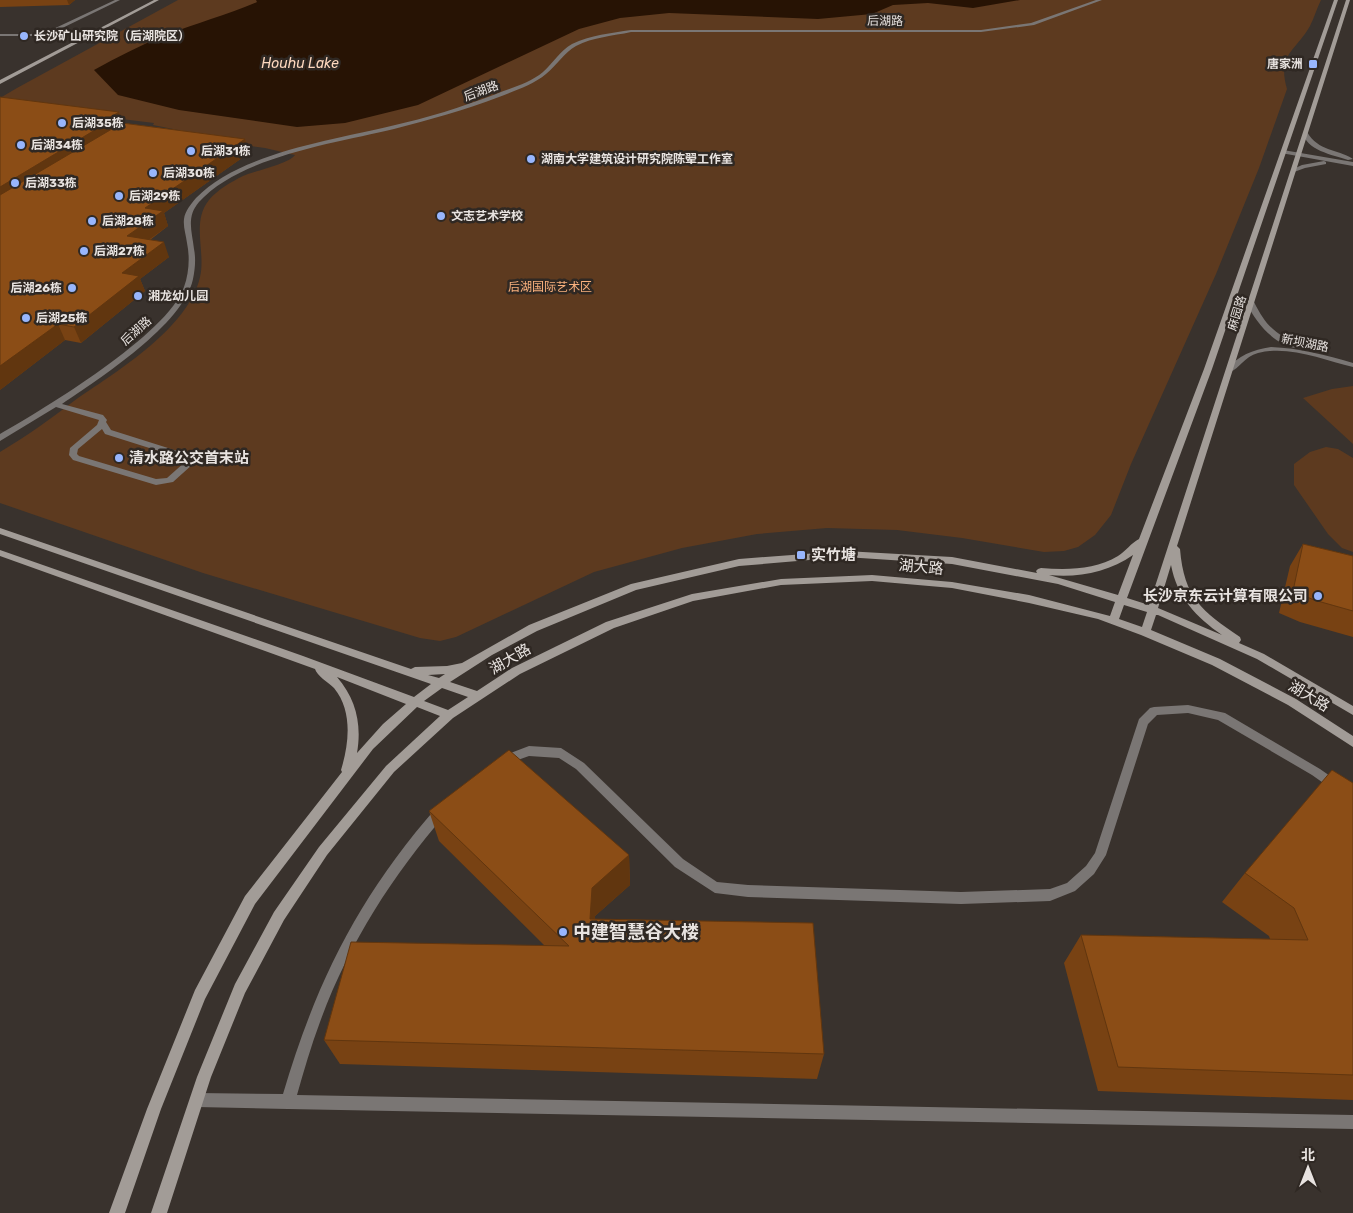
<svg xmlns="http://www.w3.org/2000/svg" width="1353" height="1213" font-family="Rubik,'Noto Sans SC',sans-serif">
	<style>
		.green { fill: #5d3a1f }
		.water { fill: #271304 }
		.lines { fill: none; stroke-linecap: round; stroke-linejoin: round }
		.minor { fill: #7a7674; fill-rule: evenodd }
		.tertiary { fill: #7a7674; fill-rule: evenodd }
		.secondary { fill: #a29c97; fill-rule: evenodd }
		.wall { fill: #784213 }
		.shaded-wall { fill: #61360f }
		.building { fill: #8b4d16; stroke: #61360f }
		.poi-dot { fill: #98b6fd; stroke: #2f2823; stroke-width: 2 }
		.labels { text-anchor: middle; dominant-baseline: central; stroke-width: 5; stroke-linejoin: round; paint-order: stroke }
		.far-street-label { font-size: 12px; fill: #e8e3e0; stroke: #2f2823 }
		.far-poi-label { font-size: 12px; font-weight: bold; fill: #e8e3e0; stroke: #2f2823; text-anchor: start }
		.far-park-label { font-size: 12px; fill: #fab17d; stroke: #2f2823 }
		.far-water-label { font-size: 14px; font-style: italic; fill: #fed8be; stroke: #2f2823 }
		.poi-label { font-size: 15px; font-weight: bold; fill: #e8e3e0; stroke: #2f2823; text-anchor: start }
		.street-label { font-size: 15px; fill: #e8e3e0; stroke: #2f2823 }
		.near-poi-label { font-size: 18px; font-weight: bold; fill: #e8e3e0; stroke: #2f2823; text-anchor: start }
	</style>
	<rect width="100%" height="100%" fill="#39322d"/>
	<!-- green -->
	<path class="green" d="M178,0H1321C1317,8 1314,18 1310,26C1295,52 1277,54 1287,89L1259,168L1216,274L1131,464L1111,515L1095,535L1078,547L1064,551L1044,552L962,538L897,530L827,528L757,534L682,548L594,572L456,637L440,641L420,638L203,573L0,503V452C27,436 53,417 78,398C118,371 189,327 200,277C206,252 191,222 209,200C217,190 231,182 243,176C254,171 289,164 295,155L265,148L173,135L178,130L153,125L154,123L0,104V98L17,88Z
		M1353,386V444L1303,398L1332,389Z
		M1326,447L1338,449L1353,458V552L1342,548L1328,534L1294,485V464L1310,452Z"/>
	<!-- water -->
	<path class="water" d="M256,0H1020L973,8L928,3L893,5L872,14L818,19L669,13L620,18L579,29L418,105L345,123L297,127L179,110L118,95L94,70C117,57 141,45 166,35C196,23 227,15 257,2Z"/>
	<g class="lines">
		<!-- minor -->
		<path class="minor" d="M115,0H120L52,33L31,36H0V34H31L49,31Z
			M1096,0H1102L1034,25L981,32H631C613,36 593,37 576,46C564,53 557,65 546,74C533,85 514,91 499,97C465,110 429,120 394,129C336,143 241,156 199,202C186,217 192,231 194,249C196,259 195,269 193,279C184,324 99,379 62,404L103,415L107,420L106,422L111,430L187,454L194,462L193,464L173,482L156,485L73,460L69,455L70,448L97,425L99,420L56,407L0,441V434C44,409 168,334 184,287C189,273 190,257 187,243C186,235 183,227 184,219C185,211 191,204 196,198C239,153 333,140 391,126C427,118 462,107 496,94C511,88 530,83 543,72C553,63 560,51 572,44C590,35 612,33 631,30H981L1031,23ZM102,429L105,434L181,458L185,462L167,478L156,479L79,456L77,454L78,449Z
			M1188,705L1225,713L1320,769L1353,792V804L1312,775L1218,720L1188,713L1157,715L1148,724L1106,855L1094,874L1075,891L1050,901L961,904L748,897L715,893L675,867L576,769L559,758L529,756L504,765L500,763L498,760L500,757L529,746L561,748L584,763L683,859L717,882L748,885L961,892L1050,889L1067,883L1086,866L1095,853L1139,719L1150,708L1154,707Z
			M441,806L445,807L447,811L445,815C392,876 348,945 320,1022C311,1046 304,1070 297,1095L1353,1115V1129L288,1109L197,1107L192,1105L190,1100L192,1095L197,1093L283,1094C316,982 359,896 437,807Z"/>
		<!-- tertiary -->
		<path class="tertiary" d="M1303,132H1307C1319,152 1336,148 1353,159L1348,160C1333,155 1305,150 1303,132Z
			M1283,150L1353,162V166L1281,153V151Z
			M1324,161L1326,162V164L1305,168L1294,172L1291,170L1302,165Z
			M1248,302H1254C1266,326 1276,336 1302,344V348C1278,350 1256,323 1247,304Z
			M1271,347C1299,348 1326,355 1353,363V367C1324,360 1289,345 1258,353C1244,357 1240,368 1230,372L1226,370C1239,355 1252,350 1271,347Z"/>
		<!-- secondary -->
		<path class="secondary" d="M154,0H159L0,84V80Z
			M1334,0H1338L1212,369L1127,598L1149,605L1346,0H1350L1177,546L1180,549C1184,598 1202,611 1240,637L1241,640L1239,643L1264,654L1353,706V715L1257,659L1158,615H1156L1151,630L1220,659L1296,699L1353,736V747L1288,705L1212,665L1141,635L1098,619L1029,603L952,588L872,581L781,585L693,601L614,628L520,674L453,718L394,772L327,855L284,920L245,993L211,1077L167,1213H151L197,1077L235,984L274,912L319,847L386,766L440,716L417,707L373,749L255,904L205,999L161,1109L125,1213H109L147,1109L195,990L245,896L342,772L341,770C349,744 353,711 334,688C328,682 317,676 315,669L0,556V550L303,656L414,697L431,684L0,534V528L411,669L415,667L447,666L462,663L529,625L631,584L739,559L845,551L952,557L1037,573L1036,571L1038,569L1041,568C1067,570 1095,570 1118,556C1126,551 1131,543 1139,539L1204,369ZM1133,555L1118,595L1049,575C1078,578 1109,572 1133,555ZM845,557L952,564L1058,584L1115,602L1110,616L1029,595L952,582L872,575L781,579L692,594L606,622L512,668L477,691L450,682L492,655L537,631L636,590L739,566ZM1171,565C1177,597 1196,617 1222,635L1158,608ZM1124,605L1147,612L1142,627L1119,619ZM445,674L439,678L428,675ZM337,677L406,704L383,724L357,753C362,724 356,699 337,677ZM442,688L468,697L448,710L424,701Z"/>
	</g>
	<!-- wall -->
	<path class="wall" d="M0,0H75L69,5L0,7Z
		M119,112L123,123L245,139L249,153L164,213L168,226L150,240L169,257L140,279L145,291L81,343L65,340L0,390Z
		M1303,544L1353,556V637L1300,622L1279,613L1290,566Z
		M1353,783V1100L1098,1091L1064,963L1081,935L1270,939L1269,936L1222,902L1245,873Z
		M429,811L629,855L630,885L595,916V919L824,1054L817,1079L340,1064L324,1040L545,946L439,841Z"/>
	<!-- shaded-wall -->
	<path class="shaded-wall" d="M67,0H75L69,5Z
		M119,112L124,126L0,206V187L104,121Z
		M245,139L249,153L164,213L168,226L133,251L127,236L145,208Z
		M164,242L169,257L140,279L145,291L81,343L74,327L122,273Z
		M58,324L65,340L0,390V366Z
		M629,855L630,885L595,916L593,947L590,919L592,888Z"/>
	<!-- building -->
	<path class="building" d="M0,97L119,112L104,121H110L0,187Z
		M122,123L245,139L145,208L163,211L127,236L164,242L122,273L139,276L74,327L58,324L0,366V195Z
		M1303,544L1353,556V611L1314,600L1293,591Z
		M509,750L629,855L592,888L590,919L813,923L824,1054L324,1040L351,942L569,946L429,811Z
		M1332,770L1353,783V1075L1118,1067L1081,935L1308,940L1294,908L1245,873Z"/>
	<!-- markers -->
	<g class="poi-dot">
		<circle cx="24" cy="36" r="5"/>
		<rect x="1308" y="59" width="10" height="10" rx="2.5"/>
		<circle cx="62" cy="123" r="5"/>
		<circle cx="21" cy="145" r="5"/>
		<circle cx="191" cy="151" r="5"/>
		<circle cx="531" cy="159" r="5"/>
		<circle cx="153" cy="173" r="5"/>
		<circle cx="15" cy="183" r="5"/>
		<circle cx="119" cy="196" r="5"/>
		<circle cx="441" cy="216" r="5"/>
		<circle cx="92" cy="221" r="5"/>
		<circle cx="84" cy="251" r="5"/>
		<circle cx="72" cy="288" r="5"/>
		<circle cx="138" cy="296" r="5"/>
		<circle cx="26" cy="318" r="5"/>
		<circle cx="119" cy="458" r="5"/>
		<rect x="796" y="550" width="10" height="10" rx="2.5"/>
		<circle cx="1318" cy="596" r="5"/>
		<circle cx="563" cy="932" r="5"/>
	</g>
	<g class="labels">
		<!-- far-street labels -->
		<g class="far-street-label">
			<text transform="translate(885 21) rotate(1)">后湖路</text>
			<text transform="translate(481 91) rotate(-20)">后湖路</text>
			<text transform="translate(1237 313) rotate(-73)">麻园路</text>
			<text transform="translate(136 331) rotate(-42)">后湖路</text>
			<text transform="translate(1305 343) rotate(11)">新坝湖路</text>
		</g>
		<!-- far-poi labels -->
		<g class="far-poi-label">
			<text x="34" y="36">长沙矿山研究院（后湖院区）</text>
			<text x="1303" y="64" text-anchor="end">唐家洲</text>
			<text x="72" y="123">后湖35栋</text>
			<text x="31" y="145">后湖34栋</text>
			<text x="201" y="151">后湖31栋</text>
			<text x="541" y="159">湖南大学建筑设计研究院陈翚工作室</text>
			<text x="163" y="173">后湖30栋</text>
			<text x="25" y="183">后湖33栋</text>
			<text x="129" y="196">后湖29栋</text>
			<text x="451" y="216">文志艺术学校</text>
			<text x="102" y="221">后湖28栋</text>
			<text x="94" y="251">后湖27栋</text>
			<text x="62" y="288" text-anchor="end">后湖26栋</text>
			<text x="148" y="296">湘龙幼儿园</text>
			<text x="36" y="318">后湖25栋</text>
		</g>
		<!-- far-park labels -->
		<g class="far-park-label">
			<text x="550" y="287">后湖国际艺术区</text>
		</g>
		<!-- far-water labels -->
		<g class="far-water-label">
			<text x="300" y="63">Houhu Lake</text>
		</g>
		<!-- poi labels -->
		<g class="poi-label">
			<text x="129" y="458">清水路公交首末站</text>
			<text x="811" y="555">实竹塘</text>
			<text x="1308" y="596" text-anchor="end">长沙京东云计算有限公司</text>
		</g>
		<!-- street labels -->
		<g class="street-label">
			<text transform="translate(921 567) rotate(5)">湖大路</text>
			<text transform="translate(510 659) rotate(-30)">湖大路</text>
			<text transform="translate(1309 696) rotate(31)">湖大路</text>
		</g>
		<!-- near-poi labels -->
		<g class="near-poi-label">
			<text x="573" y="932">中建智慧谷大楼</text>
		</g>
	</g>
	<!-- north arrow -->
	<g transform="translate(1308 1168)" stroke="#2f2823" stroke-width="4" paint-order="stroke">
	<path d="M0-4L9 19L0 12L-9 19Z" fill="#e8e3e0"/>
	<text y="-8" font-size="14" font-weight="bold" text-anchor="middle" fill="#e8e3e0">北</text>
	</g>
</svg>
